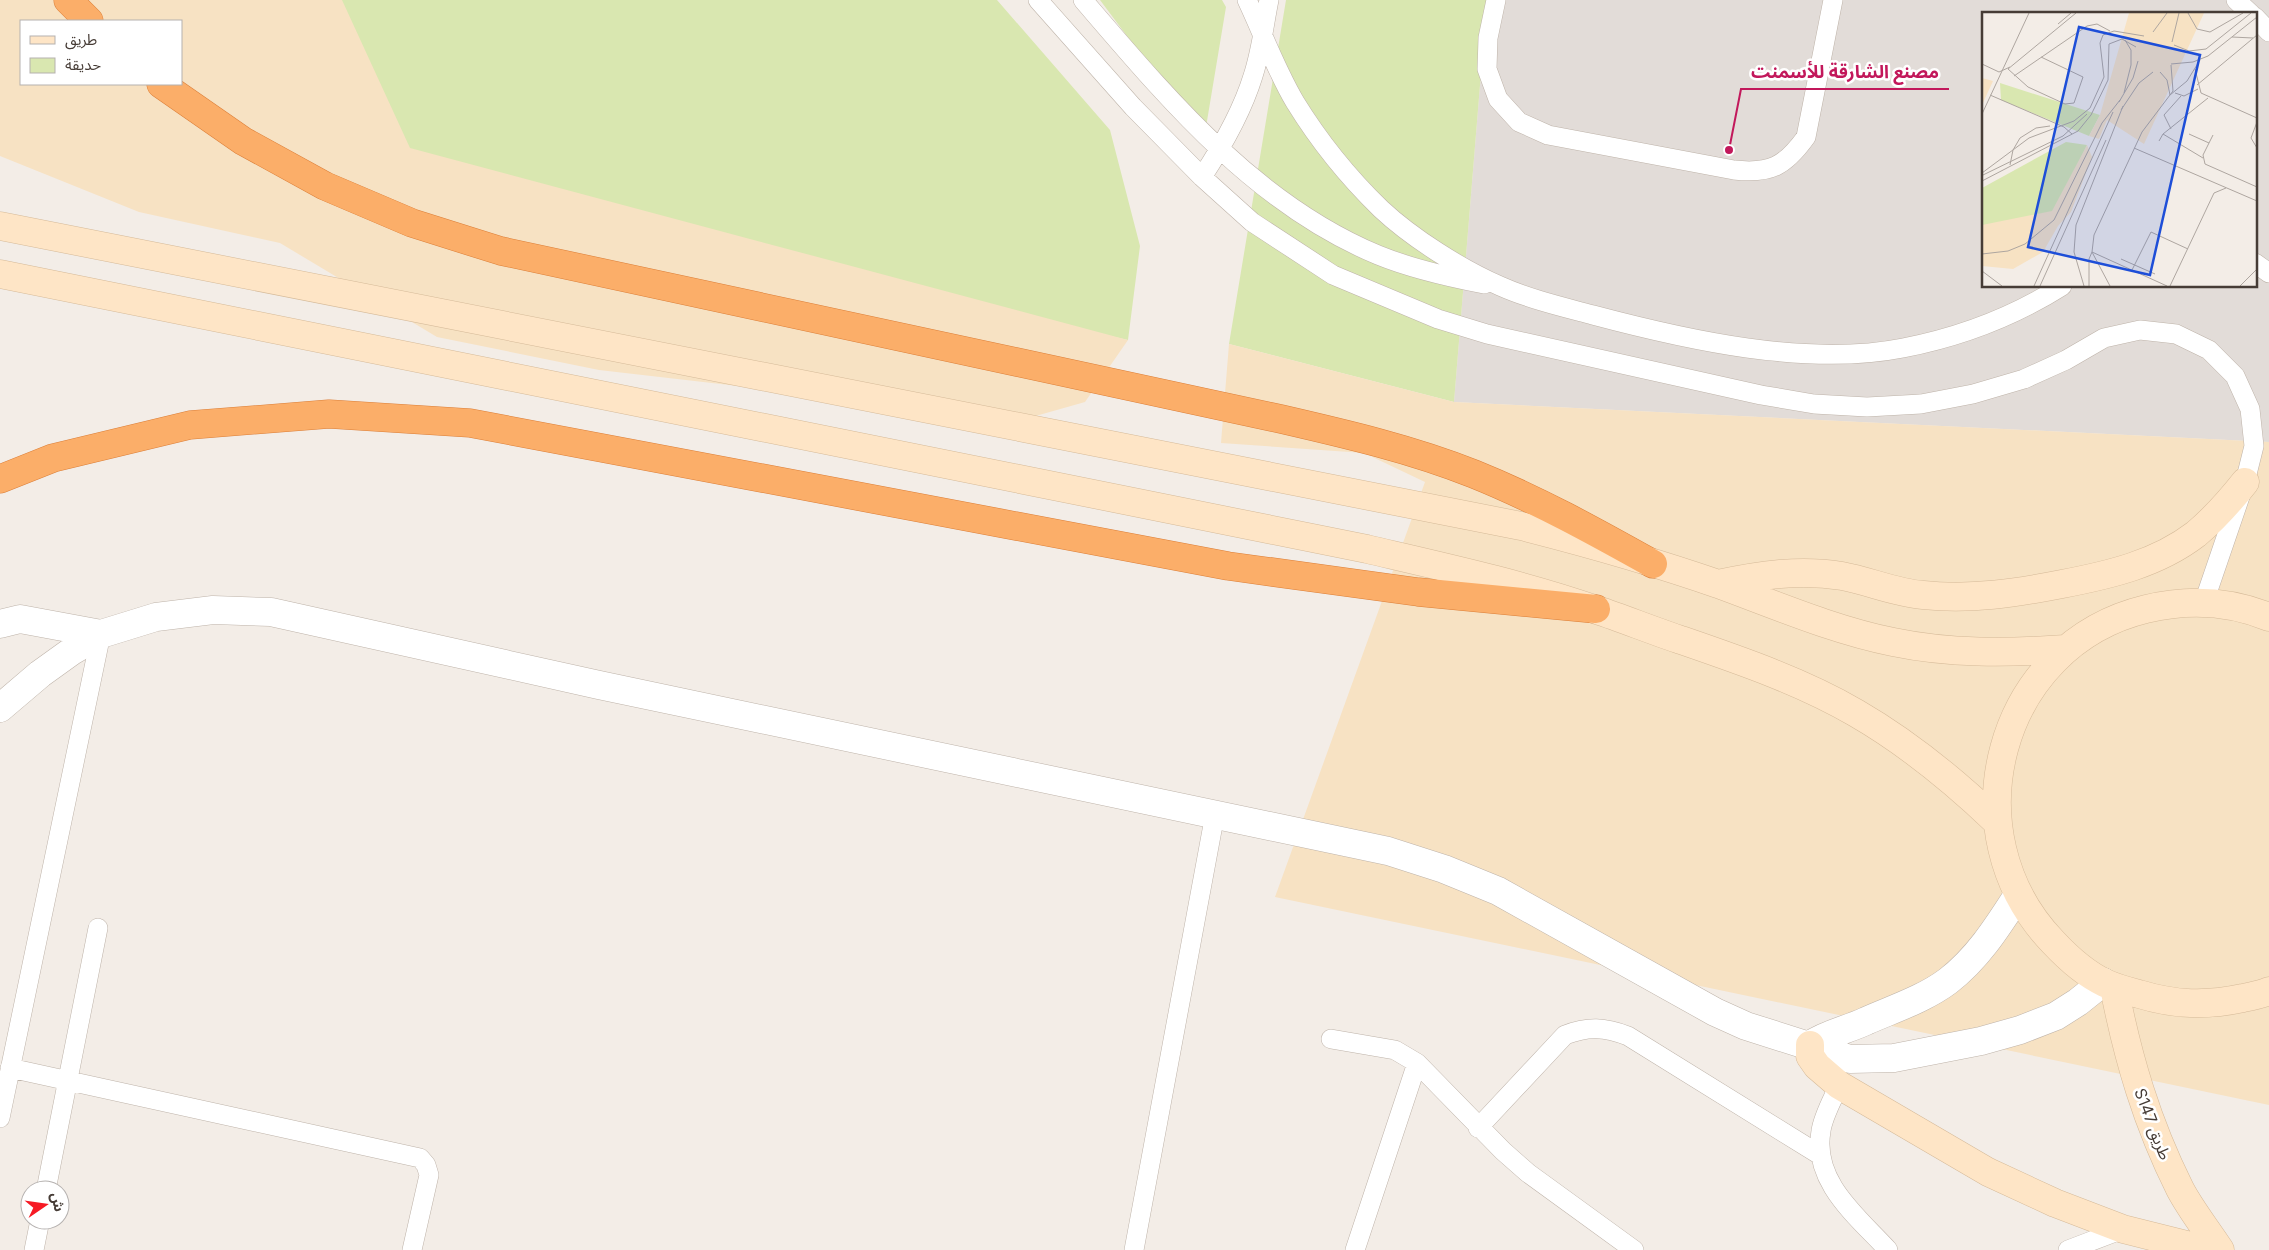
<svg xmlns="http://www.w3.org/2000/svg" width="2269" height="1250" font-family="Inter,'Noto Sans Arabic',sans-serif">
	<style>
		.industrial { fill: #e2dcd8; fill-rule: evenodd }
		.green { fill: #d9e7b0 }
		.sand { fill: #f7e2c3; fill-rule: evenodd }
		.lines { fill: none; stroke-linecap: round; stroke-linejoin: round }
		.service-casing { stroke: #beb3a9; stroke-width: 20 }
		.tertiary-casing { stroke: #beb3a9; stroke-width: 29 }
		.secondary-casing { stroke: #d5ba99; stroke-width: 29 }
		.motorway-casing { stroke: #db7f39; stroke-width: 29 }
		.service { stroke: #fff; stroke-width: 19 }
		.tertiary { stroke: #fff; stroke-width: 28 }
		.secondary { stroke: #fee5c6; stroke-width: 28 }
		.motorway { stroke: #fbae69; stroke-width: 28 }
		.labels { text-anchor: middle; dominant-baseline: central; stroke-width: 5; stroke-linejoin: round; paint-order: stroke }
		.street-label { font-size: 16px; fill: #463c36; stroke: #fff }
		.inset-road { fill: none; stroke: #aea6a0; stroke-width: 1 }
		.view { fill: #1d4ed8; fill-opacity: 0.15; stroke: #1d4ed8; stroke-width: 2.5 }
		.inset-edge { fill: none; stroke: #463c36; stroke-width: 2.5 }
		.leader { fill: none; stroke: #c2185b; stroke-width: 2 }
		.callout-dot { fill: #c2185b; stroke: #fff; stroke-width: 2 }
		.callout-label { font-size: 18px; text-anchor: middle; font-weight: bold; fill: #c2185b; stroke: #fff; stroke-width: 5; stroke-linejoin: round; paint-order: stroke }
	</style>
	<rect width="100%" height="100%" fill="#f3ede7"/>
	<!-- industrial -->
	<path class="industrial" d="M1487,0H2269V442L1454,402ZM1983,14H2255V286H1983Z"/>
	<!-- green -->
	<path class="green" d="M305,0H997L1110,130L1140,246L1128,340L376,173Z
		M1100,0H1222L1226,7L1204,139Z
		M1286,0H1487L1454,402L1229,344Z"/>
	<!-- sand -->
	<path class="sand" d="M0,0H342L410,148L1128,340L1085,402L1025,419L599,370L437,337L280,243L139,212L0,156ZM21,21H181V84H21Z
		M1229,344L1454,402L2269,442V1105L1275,897L1425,482L1364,453L1221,443Z"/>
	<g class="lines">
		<!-- service casing -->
		<g class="service-casing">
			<path id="service" d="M1038,0L1133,107L1202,177L1252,222L1333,275L1438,319L1487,334L1761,395L1814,404L1867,407L1921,404L1973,394L2024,379L2066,360L2104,338L2140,330L2176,334L2209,350L2235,376L2250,409L2254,446L2245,482L2204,602
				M1083,0C1168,99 1255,204 1378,255C1412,269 1448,277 1484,284
				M1247,0C1263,34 1276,70 1295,102C1319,141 1348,177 1381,209C1412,238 1461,269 1500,286C1529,299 1563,307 1593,315C1687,340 1807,367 1903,348C1960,337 2013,317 2062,286
				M1496,0L1488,38L1487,69L1498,99L1519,122L1548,135L1734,170C1771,174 1785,166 1806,137L1833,0
				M2236,0L2251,14
				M2255,17L2269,32
				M1202,177C1223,145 1242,112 1253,76C1261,52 1264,25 1269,0
				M2255,263L2269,273
				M1331,1039L1395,1050L1417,1063L1503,1151L1528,1173L1634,1250
				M10,1068L420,1158L426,1165L429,1175L412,1250
				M1839,1085C1833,1099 1823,1116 1821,1131C1812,1182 1858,1217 1888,1250
				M0,1118L101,634
				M1478,1128L1565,1035C1588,1026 1605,1027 1628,1036L1820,1155
				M46,1190L98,928
				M34,1250L40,1220
				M1134,1250L1215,814
				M1355,1250L1417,1063
				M2068,1250L2123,1229"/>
		</g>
		<!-- tertiary casing -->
		<g class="tertiary-casing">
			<path id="tertiary" d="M0,624L20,619L101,634
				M0,708L40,674L72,651L101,634L156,617L213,610L271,612L599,685L1388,851L1444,869L1498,891L1715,1012L1746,1026L1850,1059L1894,1058L1981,1041L2020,1030L2056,1016L2078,1002L2103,982
				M1810,1045C1828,1033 1847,1030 1866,1021C1893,1009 1924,999 1948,981C1978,958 1998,926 2018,895"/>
		</g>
		<!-- secondary casing -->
		<g class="secondary-casing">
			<path id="secondary" d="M0,226L1521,526C1588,543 1655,562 1721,585C1778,606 1834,630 1893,642C1950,654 2008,653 2066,649
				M0,274L1367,549C1444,567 1522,584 1597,610C1624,619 1651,630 1678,639C1739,660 1801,681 1856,713C1908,743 1953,780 1996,821
				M1718,584C1760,575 1800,569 1842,576C1869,581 1896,593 1923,595C1971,600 2016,593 2062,584C2109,575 2157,564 2196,534C2215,518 2230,501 2245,482
				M2269,617C2230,601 2187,599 2146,609C1997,645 1948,833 2053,942C2067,957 2086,974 2105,983C2116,988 2127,991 2139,994C2175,1005 2206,1006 2243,998C2251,996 2261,995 2269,991
				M2114,987C2128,1059 2147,1123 2180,1189C2191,1210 2207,1230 2220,1250
				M1810,1045V1056L1817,1066L1839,1085L1988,1172L2055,1203L2123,1229L2207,1250"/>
		</g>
		<!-- motorway casing -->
		<g class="motorway-casing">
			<path id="motorway" d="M68,0L89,21
				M161,84L243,141L325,186L412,223L501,251L1281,419C1346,434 1411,449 1474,474C1536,499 1594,531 1653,564
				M0,479L53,458L190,425L329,414L470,423L1228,566L1418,592L1596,609"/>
		</g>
		<!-- service -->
		<use href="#service" class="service"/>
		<!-- tertiary -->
		<use href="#tertiary" class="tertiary"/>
		<!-- secondary -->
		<use href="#secondary" class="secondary"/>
		<!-- motorway -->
		<use href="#motorway" class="motorway"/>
	</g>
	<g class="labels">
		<!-- street labels -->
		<g class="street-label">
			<text transform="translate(2153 1124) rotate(69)">S147 طريق</text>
		</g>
	</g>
	<!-- overview -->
	<g transform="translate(1982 12)">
		<rect width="275" height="275" fill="#f3ede7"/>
		<path d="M18,71L118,103L107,124L19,88ZM84,130L105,133L72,203L0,214V176Z" fill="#d9e7b0"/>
		<path d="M147,1H222L162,132L125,108L117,127L107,124L118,103ZM0,66L11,69L0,93ZM105,133L110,145L89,200L76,214L61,240L31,257L0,254V213L70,199Z" fill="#f7e2c3"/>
		<path class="inset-road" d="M206,1L215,17L228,20L261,1M76,12L89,1M171,20L185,1M250,25L271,26M190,30L197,1M192,33L207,39L224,37L269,1M59,45L101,65L92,91L83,92L46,75L26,57L94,1M0,52L17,60L28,55M189,52L211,50L226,44L275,5M213,57L219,81L275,106M178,60L185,68L188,83M32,64L105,14L115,12L128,19M215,73L275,23M142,81L149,53V38L143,28M193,81L202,84L216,77M8,83L82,115L90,122M188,83L205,69L218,48M137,90L151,66L156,49M139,98L157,71L171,60M0,102L47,1M275,110L269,126L275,136M189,117L182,103L199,84M181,122L221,146M207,122L227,131M231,123L221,143L223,152L275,175M177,129L181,122L226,86M152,136L275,189M28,153L31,138L38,126L54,116L68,114M0,161L47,126L92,109L108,96L122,65L118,31L121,23L132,19L162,24M1,163L81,124L105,102M0,169L96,119L109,103L126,68L127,32L140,27L154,35M110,240L185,274M0,242L26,239L43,232L72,208L120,111L138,88M139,247L173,262M150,258L169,220L206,237M0,259L20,274M52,274L131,100M58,274L124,128M102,274L92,240L94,213L141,94M107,274V247L110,240M128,274L110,240L112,223L160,120L191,79L189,53M188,274L232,181L244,176M258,274L275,257"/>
		<path class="view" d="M97,15L218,43L168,263L46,235Z"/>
		<rect width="275" height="275" class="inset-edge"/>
	</g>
	<!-- callouts -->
	<path class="leader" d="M1729 150L1741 89H1949"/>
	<circle class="callout-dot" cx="1729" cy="150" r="5"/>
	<g class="callout-label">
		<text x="1845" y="78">مصنع الشارقة للأسمنت</text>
	</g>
	<!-- legend -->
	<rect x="20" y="20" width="162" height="65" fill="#ffffff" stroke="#b5b1af"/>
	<rect x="30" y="36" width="25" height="8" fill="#fee5c6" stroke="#b5b1af"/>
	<text x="65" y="45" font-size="15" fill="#463c36">طريق</text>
	<rect x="30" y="58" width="25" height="15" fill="#d9e7b0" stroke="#b5b1af"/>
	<text x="65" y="70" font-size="15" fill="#463c36">حديقة</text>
	<!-- north arrow -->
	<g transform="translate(45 1205) rotate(77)"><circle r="24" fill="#ffffff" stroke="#b5b1af"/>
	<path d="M0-4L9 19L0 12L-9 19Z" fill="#f61a24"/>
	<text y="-8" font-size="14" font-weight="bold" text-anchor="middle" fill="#463c36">ش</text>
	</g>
</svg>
